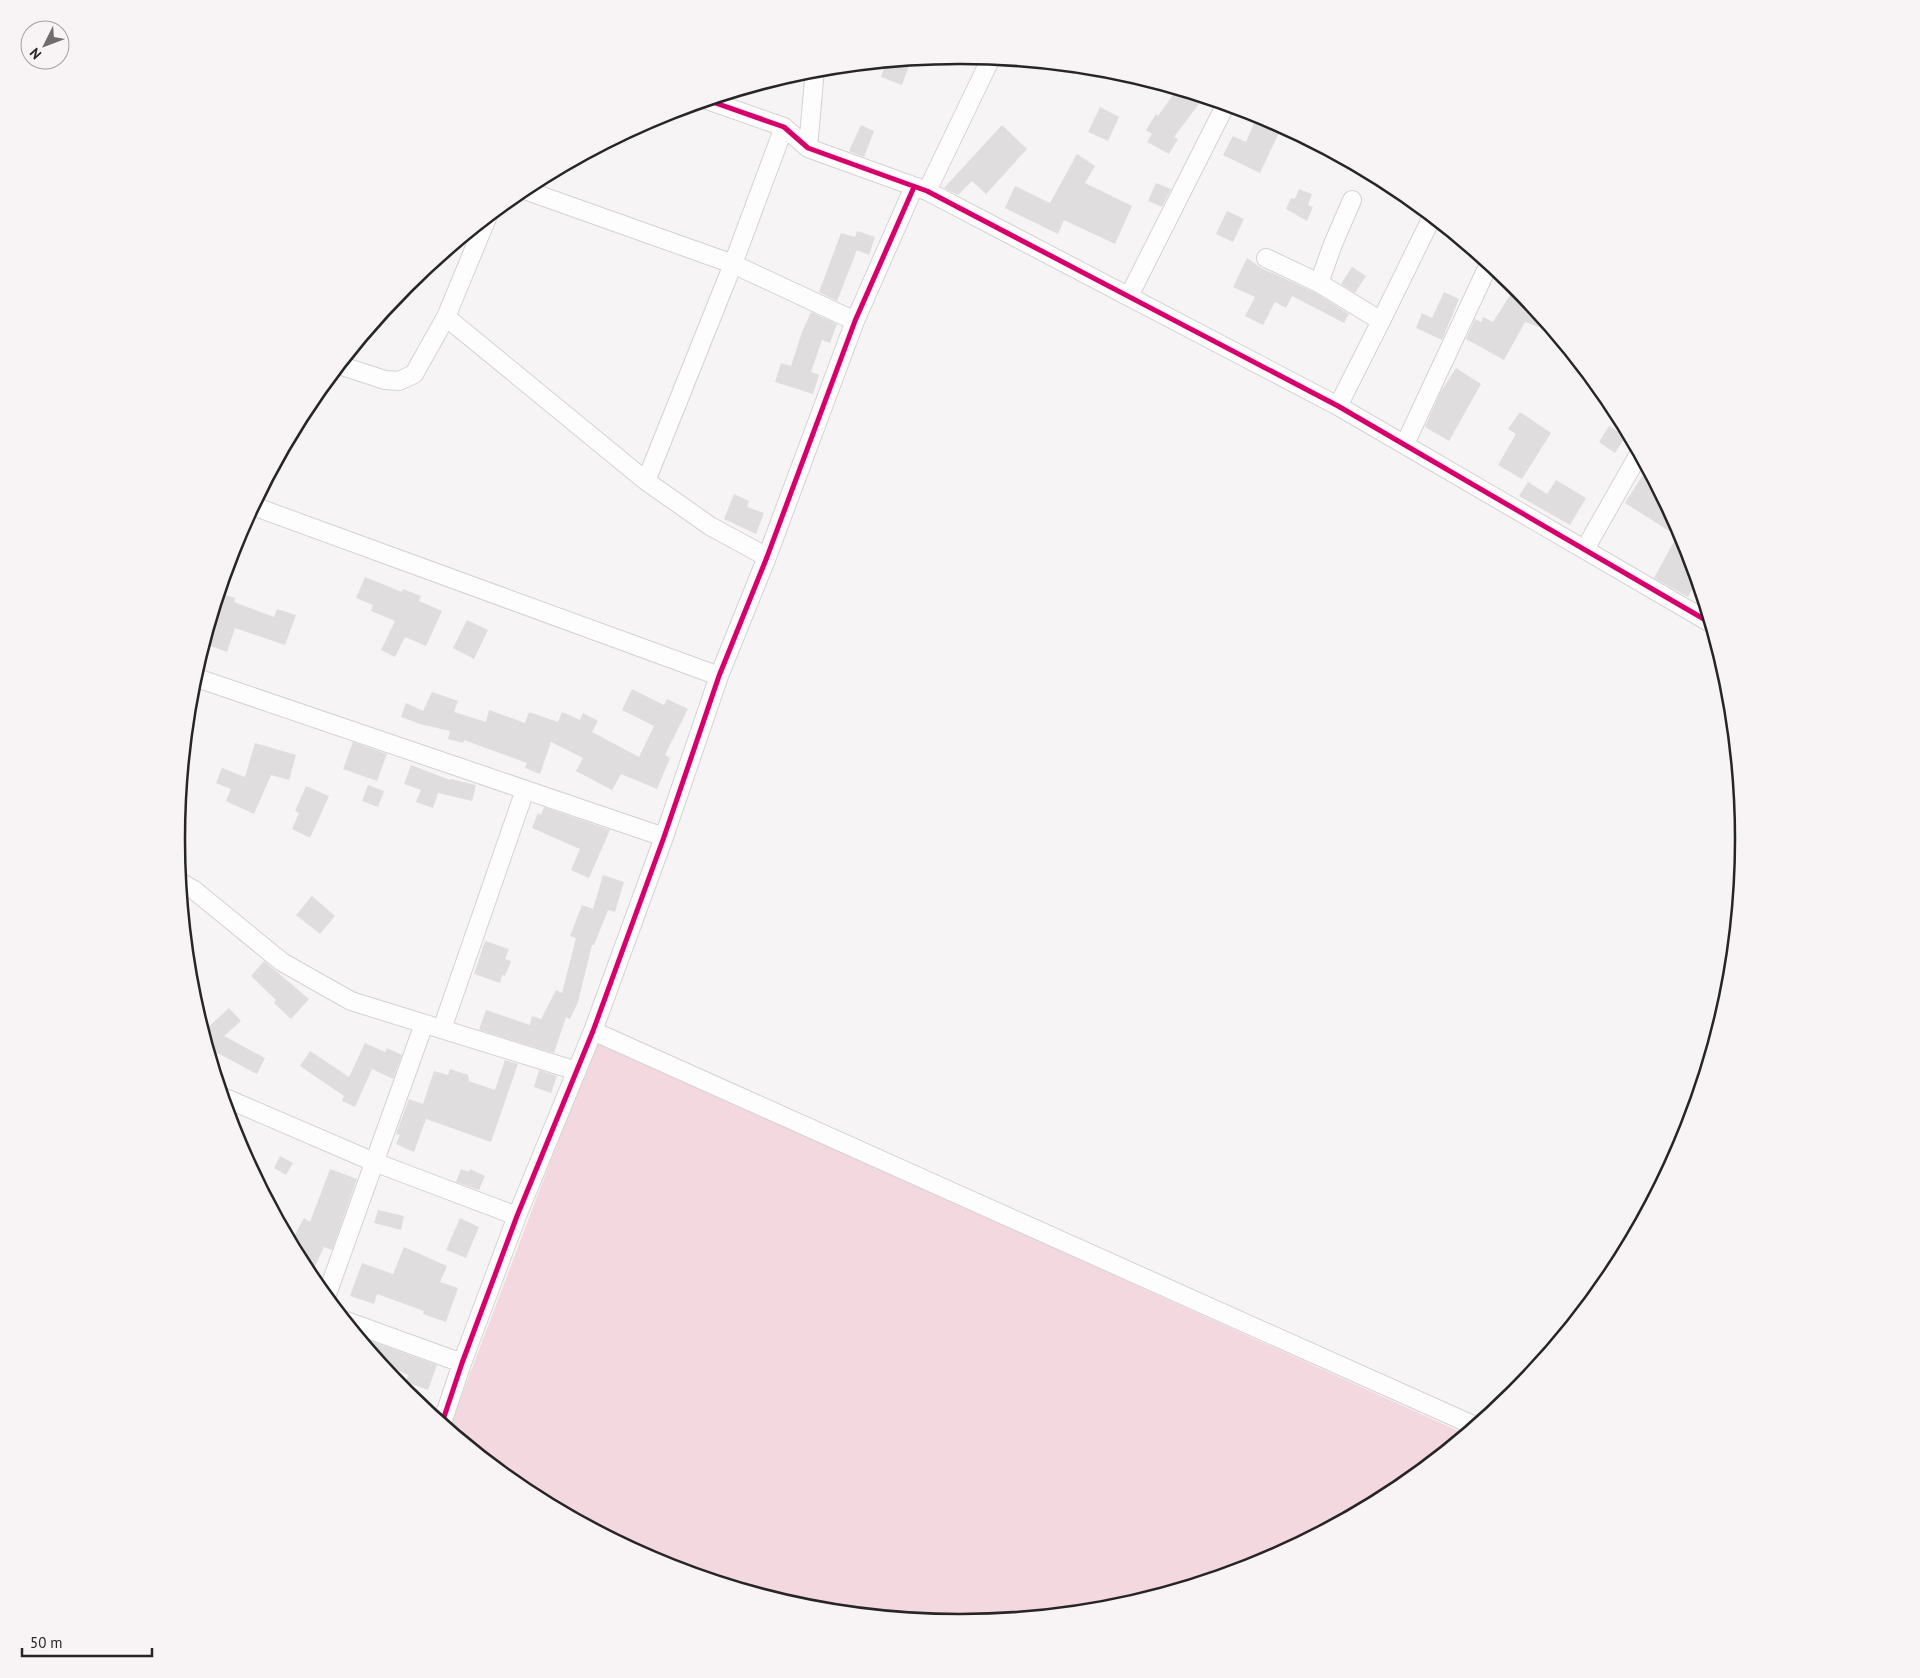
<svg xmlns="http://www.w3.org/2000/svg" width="1920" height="1678" font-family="'PT Sans',sans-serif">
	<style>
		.green { fill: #f3d8e0 }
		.building { fill: #dfddde }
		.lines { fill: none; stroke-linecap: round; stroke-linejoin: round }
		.minor-casing { stroke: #d4d2d3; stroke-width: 20 }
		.minor { stroke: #fefdfe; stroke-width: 18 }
		.cycleway-casing { stroke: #f8f3f4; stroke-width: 8 }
		.cycleway { stroke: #d6006c; stroke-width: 5 }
		.rim { fill: none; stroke: #272526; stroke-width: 2.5 }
	</style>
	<rect width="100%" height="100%" fill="#f7f4f5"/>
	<!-- green -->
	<path class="green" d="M596,1041L1465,1434L1395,1491L1260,1563L1113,1608L960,1623L807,1608L660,1563L524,1491L449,1429Z"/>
	<!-- building -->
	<path class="building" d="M911,60L902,85L881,77L886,62Z
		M1177,89L1192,94L1201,101L1174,137L1178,139L1169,154L1147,142L1152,134L1146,130L1156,114L1158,116Z
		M1100,107L1119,117L1108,141L1088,132Z
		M1258,114L1282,126L1260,173L1223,155L1233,136L1246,142Z
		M861,125L874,131L864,157L849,151Z
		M1002,125L1027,149L986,194L972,181L958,195L944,188Z
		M1077,154L1095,166L1085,183L1132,206L1115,244L1064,220L1058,234L1005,208L1015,186L1050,203Z
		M1156,183L1171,189L1162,207L1148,201Z
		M1299,189L1312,194L1308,205L1313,207L1307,221L1286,209L1291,198L1295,199Z
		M1227,211L1244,219L1233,242L1216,234Z
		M857,231L875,237L869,255L857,250L837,301L819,292L841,233L855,237Z
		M1247,258L1261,268L1314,292L1349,314L1344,323L1292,296L1286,308L1275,302L1263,325L1245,316L1255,297L1233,287Z
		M1352,267L1366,276L1355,293L1341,284Z
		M1516,286L1554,332L1525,322L1504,360L1466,339L1475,319L1481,322L1483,317L1493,322Z
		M1444,292L1459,299L1442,340L1416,328L1422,313L1432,318Z
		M811,312L837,324L830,343L822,340L811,372L819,375L813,394L775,382L781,363L791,366L802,332Z
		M1456,368L1481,384L1449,441L1425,427L1440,393Z
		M1520,412L1551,433L1522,479L1498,465L1516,434L1508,429Z
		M1609,426L1626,436L1615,453L1599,442Z
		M1642,476L1655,485L1684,539L1697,581L1688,597L1654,578L1677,536L1625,503Z
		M1556,480L1586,498L1570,525L1519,496L1528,482L1547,494Z
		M734,494L749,501L747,507L764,513L756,534L724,519Z
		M365,577L402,592L403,589L421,596L419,601L442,611L426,646L405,637L395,657L381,650L395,621L371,611L373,605L356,598Z
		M219,593L235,598L234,602L274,617L277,609L296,615L285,645L235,628L227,652L205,644L213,620L211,619Z
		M467,620L488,630L474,659L453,648Z
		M632,689L664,705L667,699L688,709L665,755L670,758L657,789L621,774L612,790L576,771L583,758L551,742L540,774L525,768L527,763L464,740L463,743L448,739L450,731L420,724L401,717L406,703L423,711L432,692L458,701L454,712L486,722L489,710L525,723L529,712L558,722L562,712L580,720L583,713L598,721L592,732L639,757L654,726L622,710Z
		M353,742L387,754L377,781L343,769Z
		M255,743L296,755L289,780L271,775L254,814L226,801L231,789L216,783L222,768L245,777Z
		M411,765L450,780L451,779L476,785L472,801L438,793L433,808L416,802L421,790L404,784Z
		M368,785L384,791L378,807L362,801Z
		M306,786L329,796L310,838L292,829L299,813L295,811Z
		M544,807L610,830L589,878L571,870L580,849L532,828L538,813L541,815Z
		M603,875L624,882L615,912L608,910L594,945H592L578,1002L570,1019L566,1017L554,1053L479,1030L486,1010L530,1025L532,1016L541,1019L556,990L562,993L576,938L570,936L582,905L593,909Z
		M312,896L335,916L320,934L296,915Z
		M485,941L509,949L505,959L511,961L505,976L502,975L500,983L474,974Z
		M264,961L309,999L291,1019L274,1003L276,1000L251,976Z
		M229,1008L241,1021L224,1036L265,1058L257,1074L208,1048L203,1032Z
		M365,1043L385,1052L387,1048L402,1055L393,1079L372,1069L355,1107L342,1101L344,1096L300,1066L310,1051L349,1077Z
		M505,1060L518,1064L491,1142L426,1119L414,1152L396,1144L400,1135L396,1134L409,1099L423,1104L434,1071L448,1075L450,1069L468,1075L469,1081L495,1090Z
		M539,1070L557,1076L551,1093L534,1087Z
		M280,1156L293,1163L286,1175L274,1168Z
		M330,1169L357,1179L332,1250L324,1247L310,1277L291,1242L304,1218L310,1222Z
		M461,1169L469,1172L470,1169L485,1176L479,1190L456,1182Z
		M378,1210L404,1216L401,1230L374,1223Z
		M460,1218L479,1227L466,1258L446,1250Z
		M404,1247L447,1266L440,1282L458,1288L446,1322L423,1314L424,1311L377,1294L374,1304L350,1296L362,1263L393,1274Z
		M360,1337L437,1365L428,1390L406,1382L408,1375L380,1362Z"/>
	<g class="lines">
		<!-- minor casing -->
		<g class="minor-casing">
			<path id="minor" d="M707,100L784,127L808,148L927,191L1338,406L1709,622
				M808,148L815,69
				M522,189L733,264L855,321
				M927,191L991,58
				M1266,258L1319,283L1381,321L1338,406
				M1319,283L1333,244L1352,200
				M1129,296L1226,104
				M446,317L646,481L710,526L767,557
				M1381,321L1432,217
				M339,365L385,380L399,381L414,374L446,317L487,218
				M1405,444L1489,264
				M646,481L733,264L784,127
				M253,506L719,676
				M1585,549L1639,454
				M194,677L664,837
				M180,882L194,890L282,962L351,1001L577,1071
				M442,1029L525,790
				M593,1031L1475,1426
				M223,1097L374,1162L517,1216
				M326,1297L424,1024
				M346,1321L462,1363
				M442,1423L462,1363L517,1216L593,1031L664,837L719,676L767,557L855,321L914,187"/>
		</g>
		<!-- minor -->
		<use href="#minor" class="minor"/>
		<!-- cycleway casing -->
		<g class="cycleway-casing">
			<path id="cycleway" d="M707,100L784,127L808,148L927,191L1338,406L1709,622
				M442,1423L462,1363L517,1216L593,1031L664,837L719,676L767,557L855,321L914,187"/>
		</g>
		<!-- cycleway -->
		<use href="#cycleway" class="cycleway"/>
	</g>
	<!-- crop -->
	<path d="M0 0H1920V1678H0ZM185 839a775 775 0 1 1 1550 0a775 775 0 1 1-1550 0Z" fill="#f8f3f4" fill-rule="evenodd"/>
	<path class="rim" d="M185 839a775 775 0 1 1 1550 0a775 775 0 1 1-1550 0Z"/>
	<!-- north arrow -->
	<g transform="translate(45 45) rotate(228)"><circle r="24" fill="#f8f3f4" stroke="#a4a1a2"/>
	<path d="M0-4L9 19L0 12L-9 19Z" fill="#706d6e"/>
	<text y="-8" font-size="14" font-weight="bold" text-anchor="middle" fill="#272526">N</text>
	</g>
	<!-- scale -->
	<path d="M22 1648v8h130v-8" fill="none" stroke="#272526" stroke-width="2.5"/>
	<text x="30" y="1648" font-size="15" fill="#272526" stroke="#f8f3f4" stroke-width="4" paint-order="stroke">50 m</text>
</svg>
